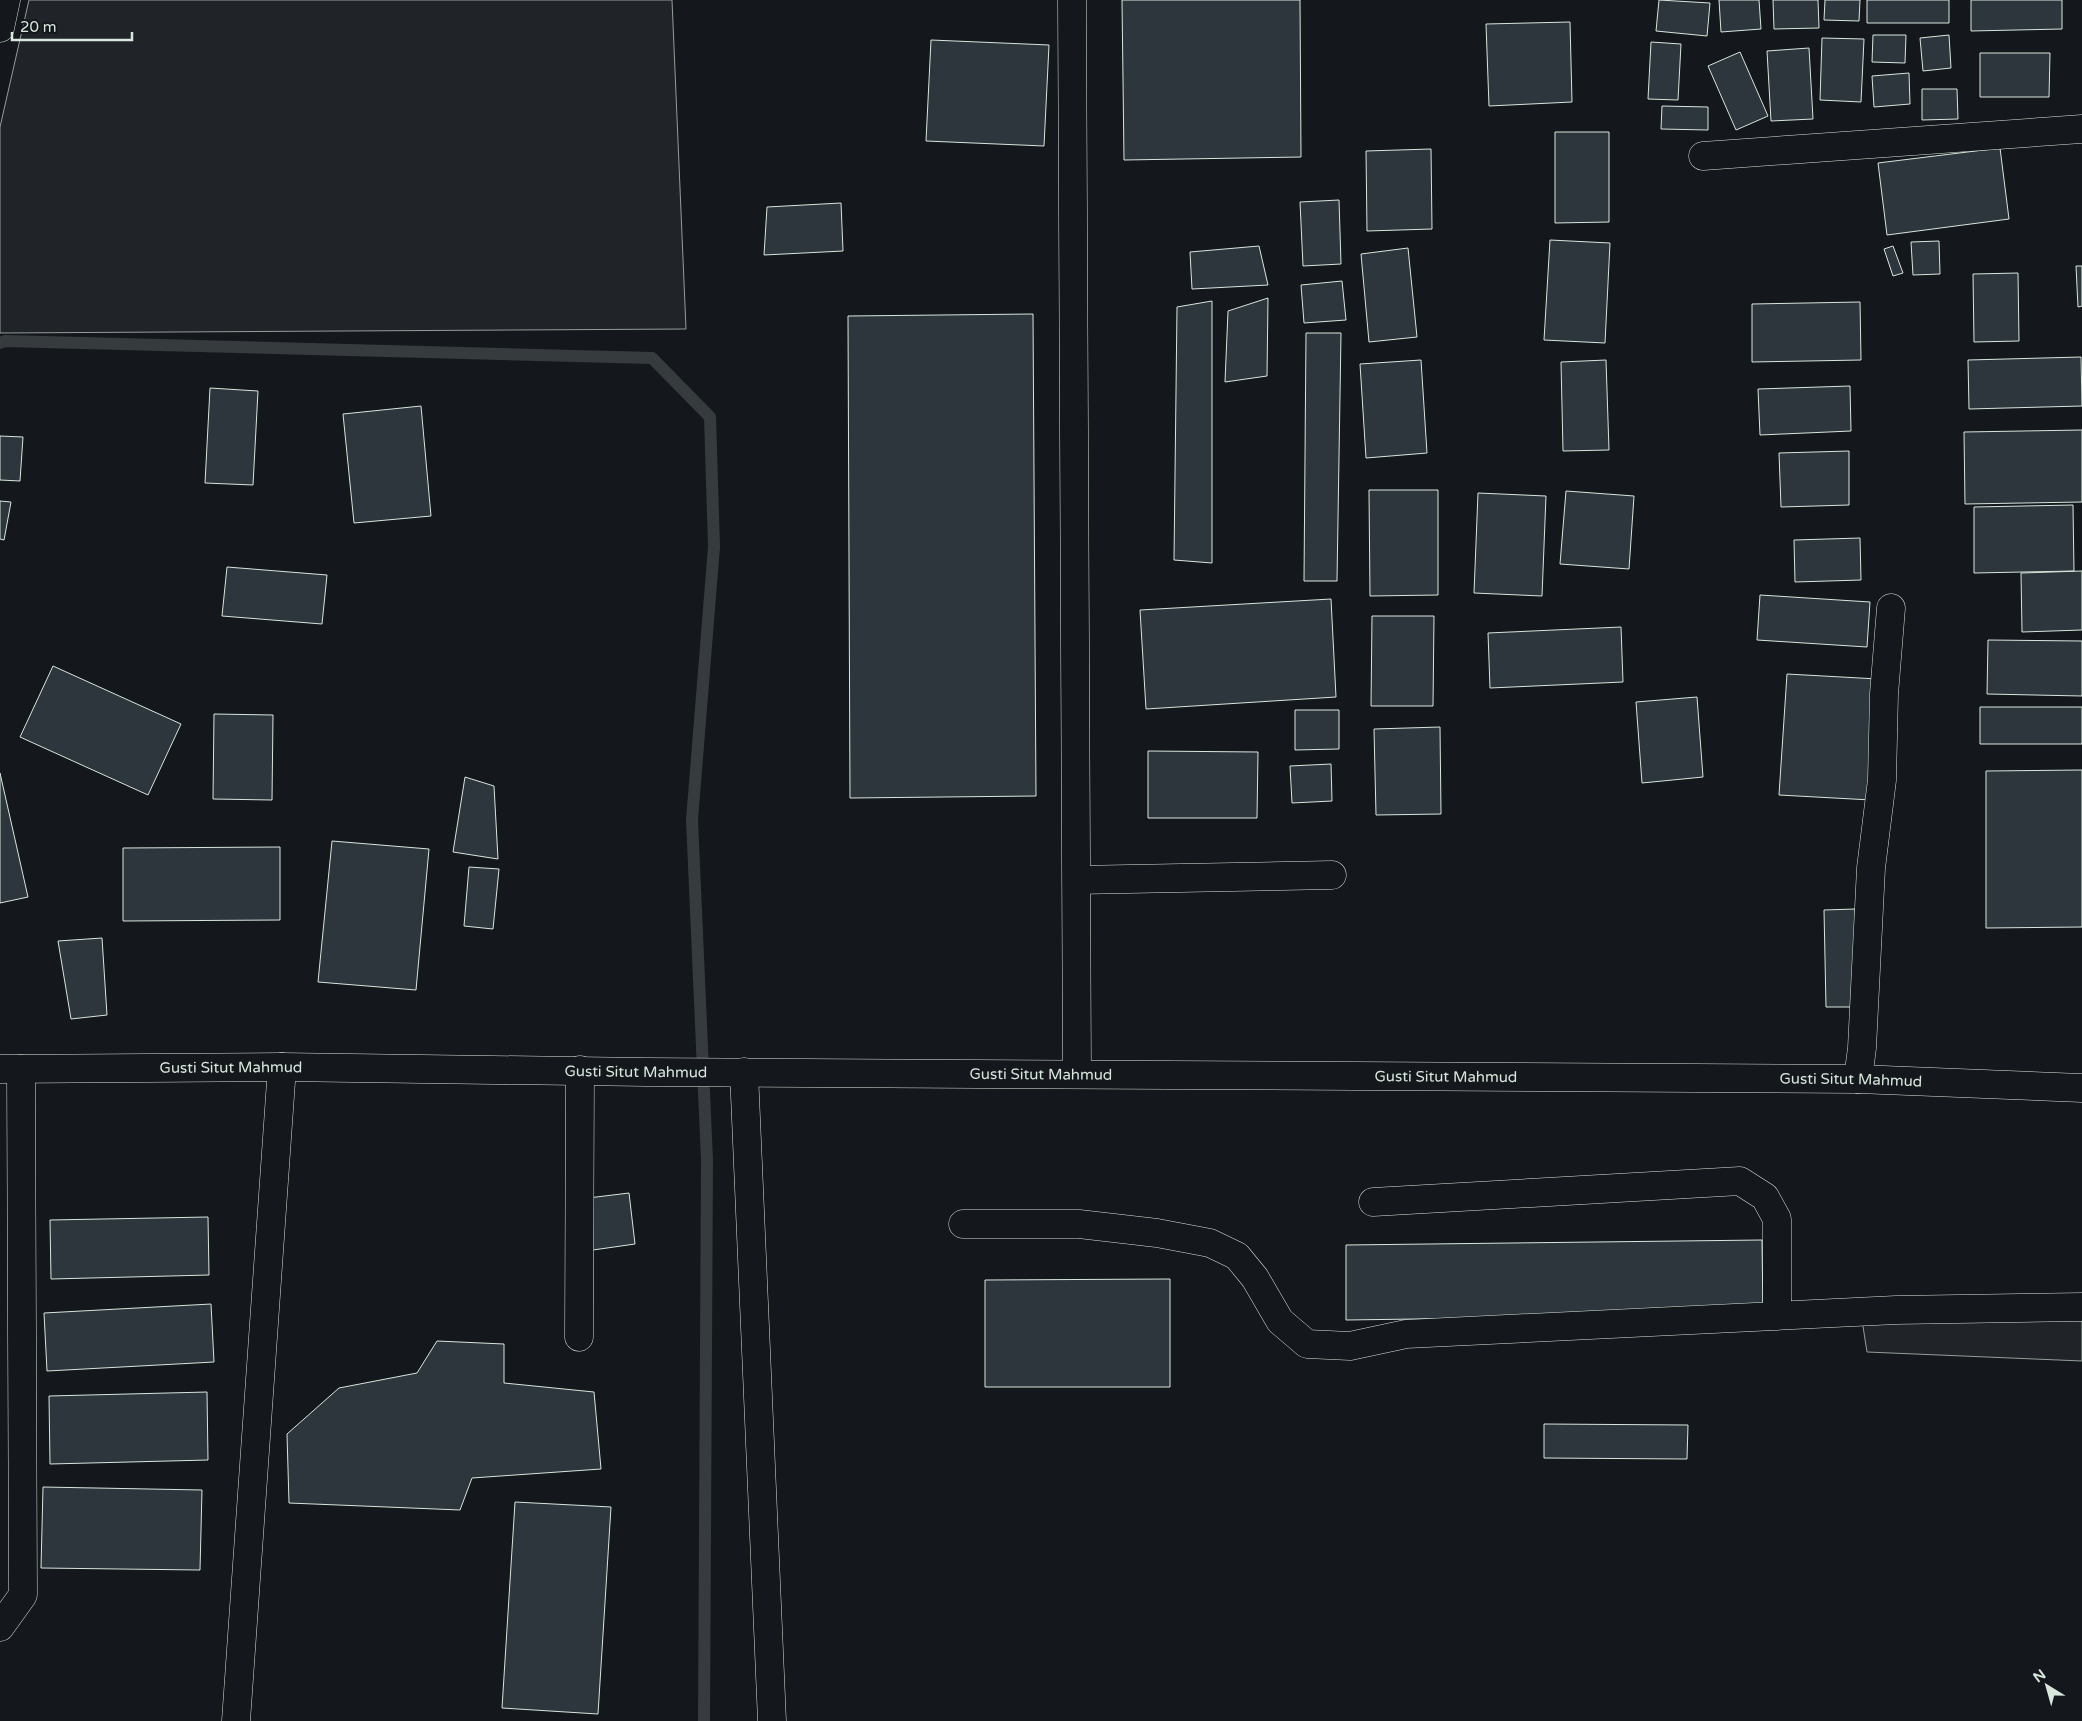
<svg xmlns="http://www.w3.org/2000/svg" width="2082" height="1721" font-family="'Varela Round',sans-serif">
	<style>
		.green { fill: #202428; stroke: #939e99 }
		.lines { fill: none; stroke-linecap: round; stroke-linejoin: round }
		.stream { stroke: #363b3e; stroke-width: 12 }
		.building { fill: #2c363c; stroke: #d8e6dc }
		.minor-casing { stroke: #d8e6dc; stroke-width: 29 }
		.highway-casing { stroke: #d8e6dc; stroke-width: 29 }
		.minor { stroke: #14181c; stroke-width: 28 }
		.highway { stroke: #14181c; stroke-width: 28 }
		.labels { text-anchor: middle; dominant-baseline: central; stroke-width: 4; stroke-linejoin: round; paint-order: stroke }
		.street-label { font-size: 15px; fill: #d8e6dc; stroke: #14181c }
	</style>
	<rect width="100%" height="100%" fill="#14181c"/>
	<!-- green -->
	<path class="green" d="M29,0H672L686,329L0,333V127Z
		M2082,1317V1361L1867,1352L1862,1320Z"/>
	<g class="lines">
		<!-- stream -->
		<path class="stream" d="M0,343L5,341L652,358L710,417L714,547L692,820L707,1160L704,1721"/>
	</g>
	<!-- building -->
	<path class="building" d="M1122,0H1300L1301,157L1124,160Z
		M1659,0L1710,3L1707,36L1656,31Z
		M1719,0H1759L1761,29L1721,32Z
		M1773,0H1818L1819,28L1774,29Z
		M1825,0H1860L1859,21L1824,20Z
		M1867,0H1949V23H1867Z
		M1971,0H2062V29L1971,31Z
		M1570,22L1572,102L1489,106L1486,24Z
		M1873,35H1906L1905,63L1872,62Z
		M1949,35L1951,68L1923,71L1920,38Z
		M1822,38L1864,39L1861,102L1820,100Z
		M931,40L1049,45L1044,146L926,141Z
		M1651,42L1681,44L1678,100L1648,99Z
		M1809,48L1813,119L1771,121L1767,51Z
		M1740,52L1768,116L1736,130L1708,66Z
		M1980,53H2050L2049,97H1980Z
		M1909,73L1910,104L1874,107L1872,76Z
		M1922,89H1957L1958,119L1922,120Z
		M1662,106L1708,107V130L1661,129Z
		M1555,132H1609V222L1555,223Z
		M2000,148L2009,219L1887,235L1878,163Z
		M1431,149L1432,229L1367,231L1366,151Z
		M1339,200L1341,264L1303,266L1300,202Z
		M841,203L843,251L764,255L767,207Z
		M1550,240L1610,243L1605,343L1544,340Z
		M1939,241L1940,274L1913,275L1911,242Z
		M1259,246L1268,285L1192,289L1190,252Z
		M1893,246L1903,273L1893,276L1884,249Z
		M1408,248L1417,337L1369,342L1361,254Z
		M2076,266H2082V306L2078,307Z
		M2018,273L2019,341L1974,342L1973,274Z
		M1342,281L1346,320L1304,323L1301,285Z
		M1268,298L1267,376L1225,382L1228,311Z
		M1212,301V563L1174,560L1177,307Z
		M1860,302L1861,360L1752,362V304Z
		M1033,314L1036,796L850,798L848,316Z
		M1306,333H1341L1337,581H1304Z
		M2081,357L2082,406L1969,409L1968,360Z
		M1421,360L1427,453L1366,458L1360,364Z
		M1606,360L1609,450L1563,451L1561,362Z
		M1850,386L1851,431L1760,435L1758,389Z
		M210,388L258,391L253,485L205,483Z
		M421,406L431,516L354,523L343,414Z
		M2082,430V502L1965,504L1964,432Z
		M0,436L23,437L20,481L0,480Z
		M1849,451V505L1781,507L1779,453Z
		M1369,490H1438V595L1370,596Z
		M1566,491L1634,496L1629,569L1560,564Z
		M1478,493L1546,496L1542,596L1474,593Z
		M0,501L11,502L4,540L0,539Z
		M2073,505L2074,571L1974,573V507Z
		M1860,538L1861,580L1795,582L1794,540Z
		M227,567L327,575L322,624L222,616Z
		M2082,571V630L2022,632L2021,573Z
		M1760,595L1870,602L1867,647L1757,640Z
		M1331,599L1336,697L1146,709L1140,610Z
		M1372,616H1434L1433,706H1371Z
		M1621,627L1623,682L1490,688L1488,633Z
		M1988,640L2082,641V696L1987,694Z
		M53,666L181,724L148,795L20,737Z
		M1787,674L1878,679L1871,800L1779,795Z
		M1697,697L1703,777L1642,783L1636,702Z
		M1980,707H2082V744H1980Z
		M1295,710H1339V749L1295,750Z
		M214,714L273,715L272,800L213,799Z
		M1440,727L1441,814L1376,815L1374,729Z
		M1148,751L1258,752L1257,818H1148Z
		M1331,764L1332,801L1292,803L1290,766Z
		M2082,770V927L1986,928V771Z
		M0,773L28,897L0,903Z
		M465,777L494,786L498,859L453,852Z
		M332,841L429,849L416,990L318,982Z
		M280,847V920L123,921V848Z
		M469,867L499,869L493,929L464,926Z
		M1855,909L1857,1007H1826L1824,910Z
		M102,938L107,1015L71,1019L58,941Z
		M629,1193L635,1244L586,1251L580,1199Z
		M208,1217L209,1275L51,1279L50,1220Z
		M1762,1240L1763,1314L1346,1320V1245Z
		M1170,1279V1387H985V1280Z
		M211,1304L214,1362L47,1371L44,1313Z
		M437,1341L504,1344V1383L594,1392L601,1469L472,1478L460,1510L289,1503L287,1434L339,1388L417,1373Z
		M207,1392L208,1460L50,1464L49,1396Z
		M1544,1424L1688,1425L1687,1459L1544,1458Z
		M43,1487L202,1490L200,1570L41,1568Z
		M515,1502L611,1507L598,1714L502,1708Z"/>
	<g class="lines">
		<!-- minor casing -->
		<g class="minor-casing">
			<path id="minor" d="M1072,0L1077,1074
				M0,28L6,0
				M1703,156L2082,129
				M1076,880L1332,875
				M744,1072L772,1721
				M1858,1079L1862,1048L1871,868L1882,780L1884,694L1891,608
				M1373,1202L1740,1181L1765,1197L1777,1219V1316
				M963,1224H1079L1157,1233L1210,1243L1237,1256L1255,1278L1280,1321L1307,1344L1350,1346L1406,1334L1896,1310L2082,1307
				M579,1337L580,1070
				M0,1627L23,1595L21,1069
				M236,1721L282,1067"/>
		</g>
		<!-- highway casing -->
		<g class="highway-casing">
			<g id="highway">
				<path id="s1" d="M0,1069L282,1067L645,1072L1858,1079L2082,1088"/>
			</g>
		</g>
		<!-- minor -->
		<use href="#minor" class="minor"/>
		<!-- highway -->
		<use href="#highway" class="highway"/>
	</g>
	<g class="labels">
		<!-- street labels -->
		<g class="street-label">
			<text stroke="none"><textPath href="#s1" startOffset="231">Gusti Situt Mahmud</textPath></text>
			<text stroke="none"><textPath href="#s1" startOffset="636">Gusti Situt Mahmud</textPath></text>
			<text stroke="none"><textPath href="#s1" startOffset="1041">Gusti Situt Mahmud</textPath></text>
			<text stroke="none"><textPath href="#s1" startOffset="1446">Gusti Situt Mahmud</textPath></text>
			<text stroke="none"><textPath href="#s1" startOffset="1851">Gusti Situt Mahmud</textPath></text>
		</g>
	</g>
	<!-- north arrow -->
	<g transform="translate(2047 1686) rotate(323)" stroke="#14181c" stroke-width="4" paint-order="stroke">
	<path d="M0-4L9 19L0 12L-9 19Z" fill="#d8e6dc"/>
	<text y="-8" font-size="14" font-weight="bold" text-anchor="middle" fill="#d8e6dc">N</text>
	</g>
	<!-- scale -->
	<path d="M12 32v8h120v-8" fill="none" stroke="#d8e6dc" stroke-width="2.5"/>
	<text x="20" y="32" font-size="15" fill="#d8e6dc" stroke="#14181c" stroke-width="4" paint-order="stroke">20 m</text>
</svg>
